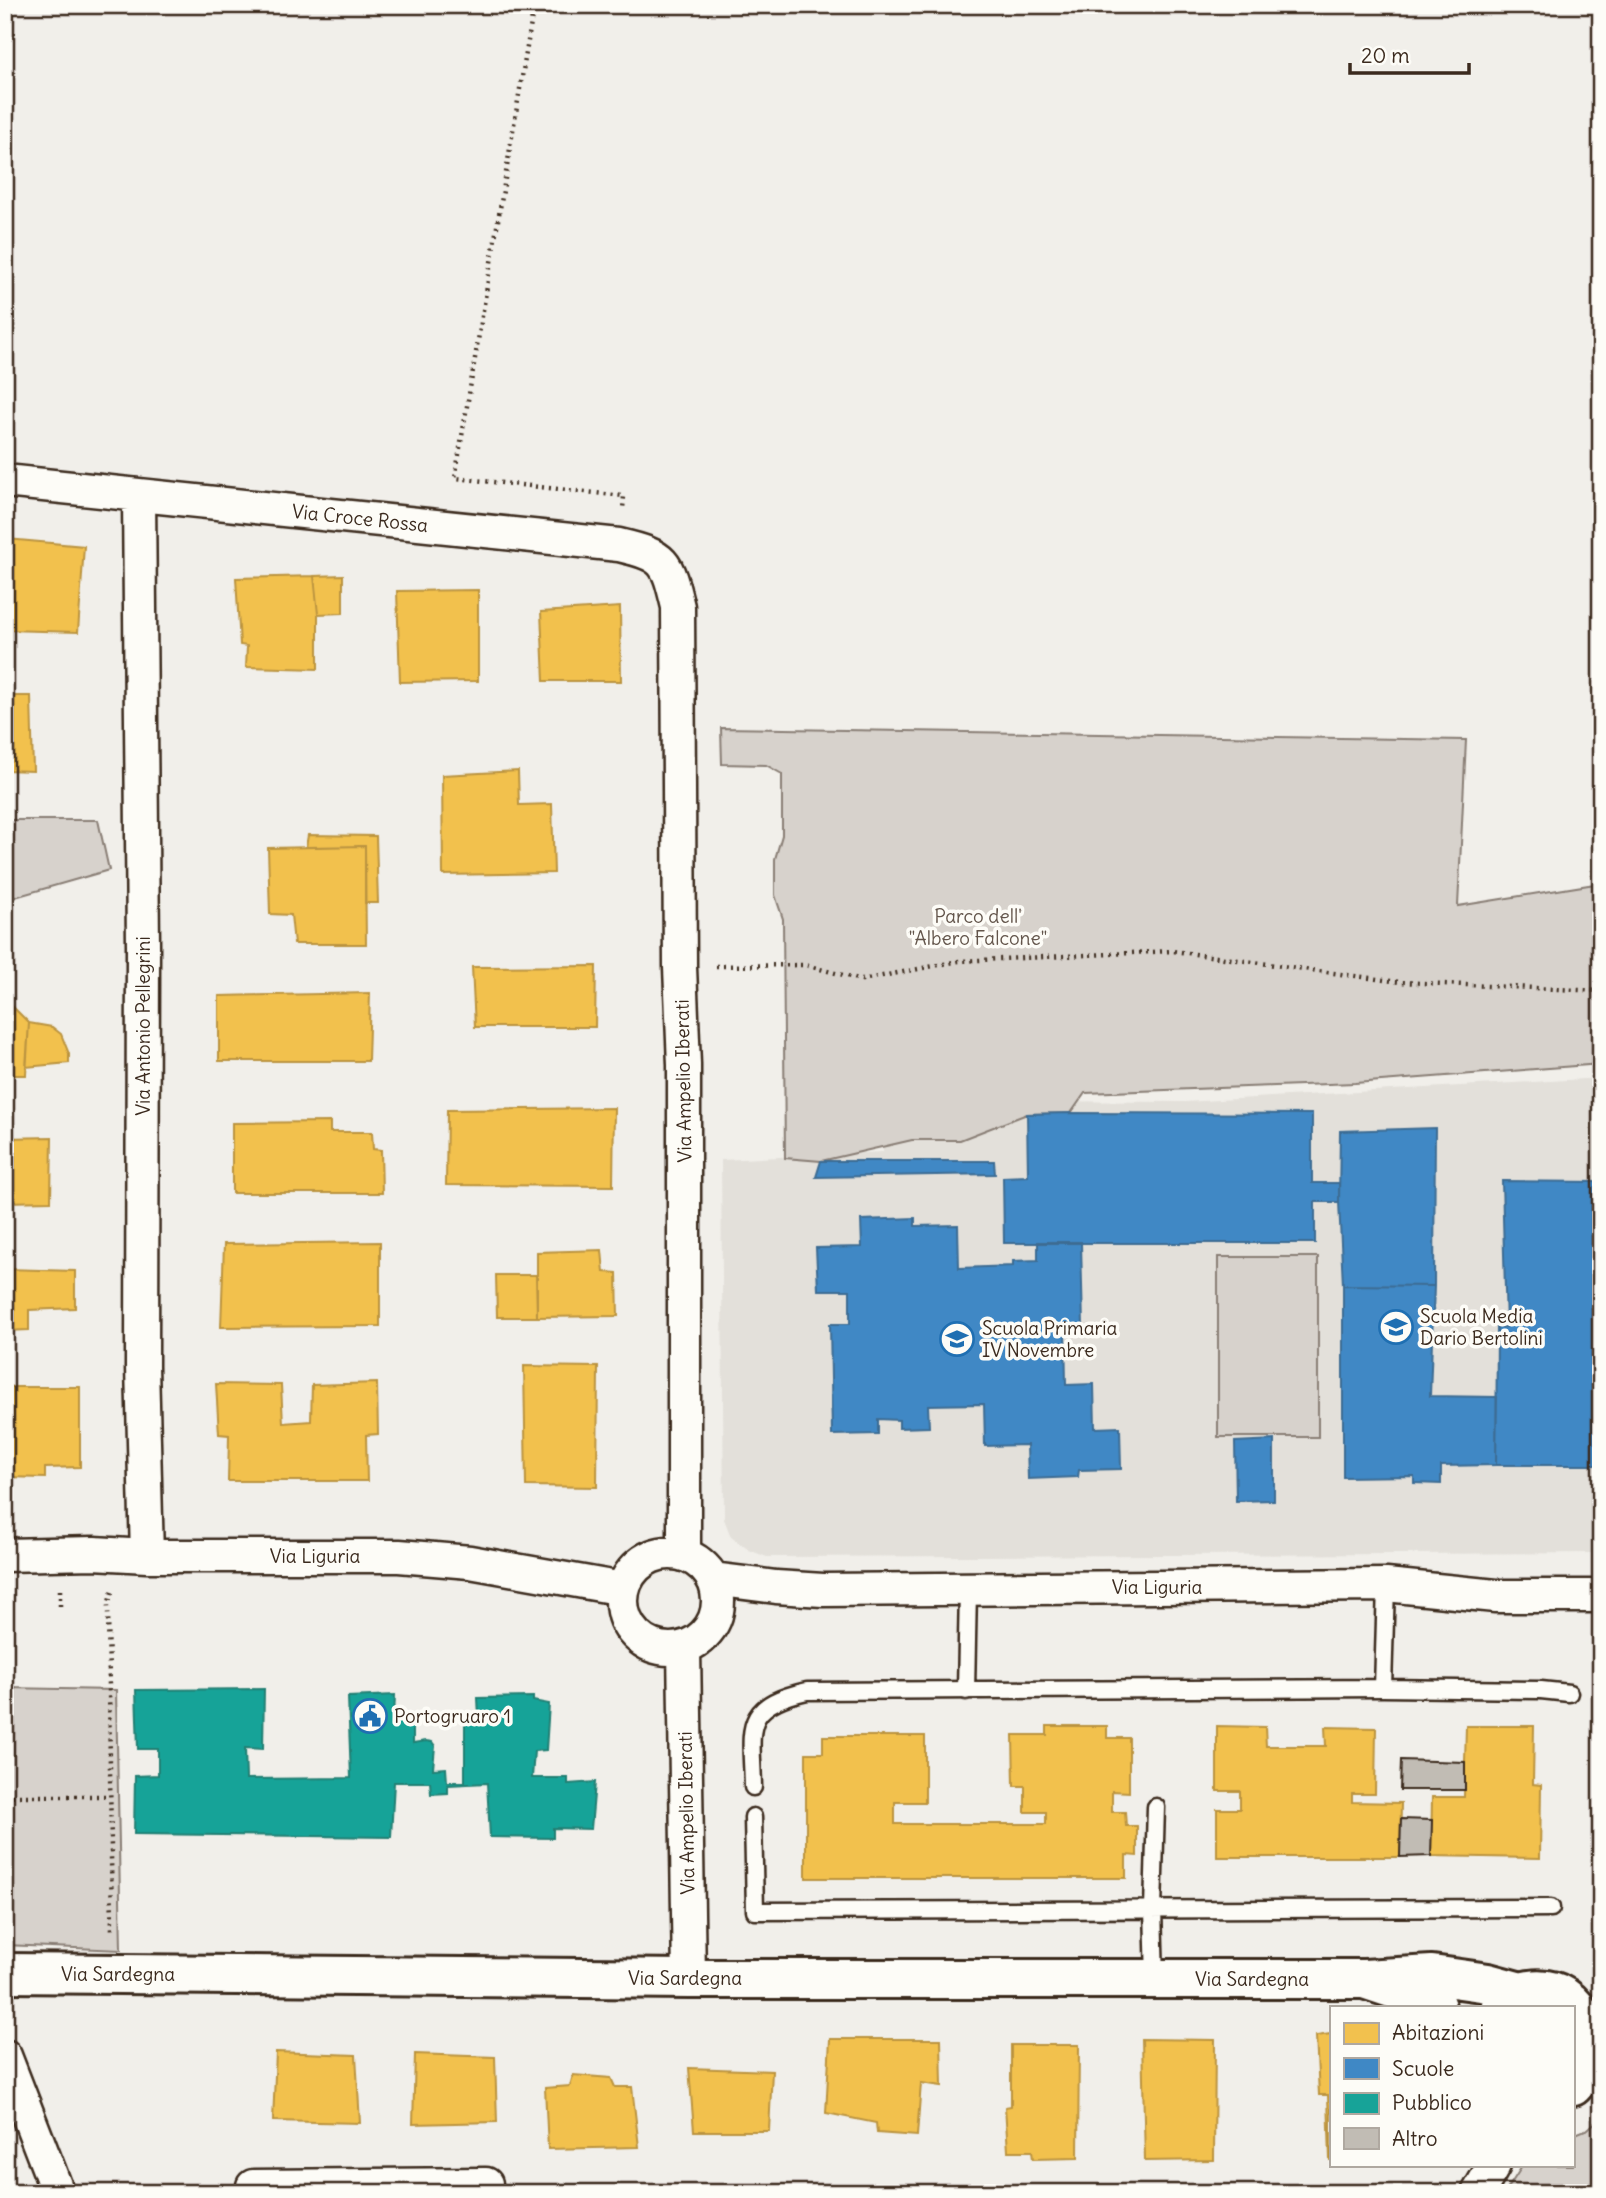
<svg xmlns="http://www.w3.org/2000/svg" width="1606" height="2198" font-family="Delius,sans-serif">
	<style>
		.built { fill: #e3e0da }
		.green { fill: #d7d2cc; stroke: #897e75; stroke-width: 2 }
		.homes { fill: #f2c14e; stroke: #bb9440; stroke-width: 2 }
		.schools { fill: #3f88c5; stroke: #3e6c93; stroke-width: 2 }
		.public { fill: #17a398; stroke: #227f73; stroke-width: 2 }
		.building { fill: #c1bcb4; stroke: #3b2a1e; stroke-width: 2 }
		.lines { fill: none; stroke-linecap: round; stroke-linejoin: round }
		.lane-casing { stroke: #3b2a1e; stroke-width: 21 }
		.street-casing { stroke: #3b2a1e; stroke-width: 37 }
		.secondary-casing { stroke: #3b2a1e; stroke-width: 44 }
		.path { stroke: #3b2a1e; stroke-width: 4.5; stroke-dasharray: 2 5; stroke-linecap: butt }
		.lane { stroke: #fdfcf7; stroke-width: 16 }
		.street { stroke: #fdfcf7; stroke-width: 32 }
		.secondary { stroke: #fdfcf7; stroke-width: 38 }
		.labels { text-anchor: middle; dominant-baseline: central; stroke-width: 7; stroke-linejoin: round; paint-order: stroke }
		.street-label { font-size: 19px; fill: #3b2a1e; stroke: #fdfcf7 }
		.park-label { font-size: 19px; fill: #62544a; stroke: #fdfcf7 }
		.poi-label { font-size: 19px; fill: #3b2a1e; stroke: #fdfcf7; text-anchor: start }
	</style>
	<rect width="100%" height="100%" fill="#f1efea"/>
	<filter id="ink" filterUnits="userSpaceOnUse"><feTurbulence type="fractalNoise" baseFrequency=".0143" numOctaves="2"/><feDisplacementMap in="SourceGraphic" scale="14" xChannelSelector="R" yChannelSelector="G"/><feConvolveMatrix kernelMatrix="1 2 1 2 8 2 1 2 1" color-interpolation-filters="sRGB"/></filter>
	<g filter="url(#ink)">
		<!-- built -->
		<path class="built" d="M1601,1078V1553L767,1557L749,1550L731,1537L724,1519L721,1160L883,1152L880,1105L991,1101L1185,1102Z"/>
		<!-- green -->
		<path class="green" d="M721,728L1466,740L1458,906L1601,883V1064L1355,1083L1085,1093L1071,1113L1027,1114L960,1140H912L821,1161L785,1158L783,919L775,895V859L782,835V774L766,765L722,764Z
			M5,820H98L109,870L5,900Z
			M1218,1257H1318V1437H1218Z
			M5,1688L116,1690L121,1950L5,1945Z
			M1601,2117V2193H1505L1523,2165H1573V2135L1588,2129Z"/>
		<!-- homes -->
		<path class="homes" d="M7,539L84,546L78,632L5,630Z
			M343,575V613L318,614L314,576Z
			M314,576L318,614V669L246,667L247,646L240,645L236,578Z
			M478,590V681L400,682L397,591Z
			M620,607L621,681H544L541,612Z
			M5,696H31L33,771L5,770Z
			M518,771L519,805L552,804L554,873L443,875L442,775Z
			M308,835L376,836L378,903H365V846L306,847Z
			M365,846L366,944H294L291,915L270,914L268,848Z
			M596,966L595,1027H475L472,967Z
			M370,993L368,1061H219V996Z
			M5,999L29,1023L26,1075H5Z
			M29,1023L52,1027L61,1034L69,1054V1063L26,1067Z
			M614,1108L613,1186L446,1185L447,1110Z
			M330,1122V1132H372L373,1149L381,1150L382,1193H232V1123Z
			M52,1137L51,1201L5,1202V1138Z
			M380,1242V1326L221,1327L224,1244Z
			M602,1250L604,1272L617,1273L618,1316L537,1317V1252Z
			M5,1269L75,1271V1308L29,1310V1330L5,1331Z
			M496,1275H536L537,1317H497Z
			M524,1366L598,1367L597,1487L526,1486Z
			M377,1383L378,1434L366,1435L367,1481H228L229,1435L219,1434L216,1384L281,1385L283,1423L311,1421L312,1385Z
			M5,1387H80V1467L45,1468V1478L5,1477Z
			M1047,1726H1107V1738H1129V1792L1112,1791V1812H1125L1126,1826H1137V1856L1126,1855V1878H806V1753H823V1736H925V1802H895V1824H1046V1812H1025V1786H1014L1013,1735H1047Z
			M1217,1726L1265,1727L1266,1746H1326L1325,1727L1376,1728L1375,1794H1352V1802L1401,1803L1400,1857H1217V1809H1240V1791H1217Z
			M1466,1726H1534L1533,1784L1541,1785L1540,1858L1431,1856L1432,1797H1464Z
			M1331,2034V2160H1330L1328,2095H1319L1316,2036Z
			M830,2039H941L942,2086L921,2083L917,2136L877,2133L876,2123L826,2113Z
			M1142,2039L1215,2040L1214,2160L1145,2161Z
			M1011,2045H1079L1078,2158L1033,2159L1032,2151H1008L1005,2107L1011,2106Z
			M276,2052L356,2055L360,2123L273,2121Z
			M415,2054L495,2057L497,2122L413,2124Z
			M689,2068L772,2071L769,2131H694Z
			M573,2075L611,2078L615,2087H632L639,2147L548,2149L545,2088L570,2086Z"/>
		<!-- schools -->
		<path class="schools" d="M1071,1113L1312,1114V1183H1339V1202H1315V1243H1004L1003,1177L1028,1176L1027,1114Z
			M1435,1128L1434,1286L1343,1285L1339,1202L1340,1131Z
			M821,1161H994L995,1174L816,1177Z
			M1502,1181L1601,1182V1465H1496L1497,1328L1506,1327Z
			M915,1218V1226L958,1225L959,1268L1013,1266V1261L1038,1260V1242H1081L1083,1327H1065L1066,1385L1094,1384L1095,1428L1120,1427L1121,1469L1079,1470L1078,1477L1028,1479L1027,1445L985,1446L984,1404L928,1405L929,1427L899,1428V1420L878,1419V1434L832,1435L830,1324H850V1290H818L816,1248L862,1247L861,1220Z
			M1343,1285L1434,1286L1430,1396L1497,1397L1496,1465L1441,1466V1484L1414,1483V1476L1343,1477Z
			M1274,1440V1500L1236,1501L1235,1442Z"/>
		<!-- public -->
		<path class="public" d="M264,1689L263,1749L245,1748L246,1779L351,1778L348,1697L395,1695L394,1718L413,1717V1743L426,1741L432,1742L435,1746L433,1769L446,1768L447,1782H465V1721L479,1717L478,1698L533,1697V1701L549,1704L546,1750L534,1751L532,1778H568V1784L595,1782L591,1829L553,1828V1838L490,1837L487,1783L448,1785V1793L431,1794L430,1782H394L391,1837L134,1834L135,1776L158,1775V1749H138L136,1690Z"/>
		<!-- building -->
		<path class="building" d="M1401,1760L1465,1762V1790H1400Z
			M1401,1819L1432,1820L1431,1856L1400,1857Z"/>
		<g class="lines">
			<!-- lane casing -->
			<g class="lane-casing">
				<path id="lane" d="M1383,1688L1386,1585
					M966,1691L968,1589
					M753,1787C752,1729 740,1706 807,1691L1383,1688L1541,1690L1569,1693
					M753,1817L755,1911L1551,1908
					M1155,1979L1153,1909L1156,1807"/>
			</g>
			<!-- street casing -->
			<g class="street-casing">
				<path id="street" d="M5,481L619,545C666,556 667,561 678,607L680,967L684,1065V1555
					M139,496L143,946L142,1366L147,1556
					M622 1601a48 48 0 1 1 96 0a48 48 0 1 1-96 0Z
					M5,1555L94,1553L147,1556H399L470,1562L623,1589
					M713,1579L776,1587L823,1590L1386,1585L1496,1596H1601
					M684,1648L689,1979
					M5,2056L58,2193
					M253,2186L486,2184
					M1478,2193L1494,2165"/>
			</g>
			<!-- secondary casing -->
			<g class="secondary-casing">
				<path id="secondary" d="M5,1973L689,1979H1364
					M1501,2004C1508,1996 1519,1992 1530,1990C1584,1982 1606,2052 1573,2086
					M1436,2007L1412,1995L1364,1979L1432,1975L1488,1983L1521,1992"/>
			</g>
			<!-- path -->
			<path class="path" d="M534,5L455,478L624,496L623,509
				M716,966L805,965L862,980L959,961L1173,951L1399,982L1601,991
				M60,1590V1608
				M112,1592L108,1605L112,1934
				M5,1796H109"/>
			<!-- lane -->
			<use href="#lane" class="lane"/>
			<!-- street -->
			<use href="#street" class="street"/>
			<!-- secondary -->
			<use href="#secondary" class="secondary"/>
		</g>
	</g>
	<!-- icons -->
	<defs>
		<g id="school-ring" transform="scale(1.75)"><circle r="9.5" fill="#fdfcf7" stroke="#1f6fb2" stroke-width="1.5"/><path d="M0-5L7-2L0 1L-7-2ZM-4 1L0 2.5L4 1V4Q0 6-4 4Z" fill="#1f6fb2"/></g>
		<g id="civic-ring" transform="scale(1.75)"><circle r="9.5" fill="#fdfcf7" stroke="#1f6fb2" stroke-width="1.5"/><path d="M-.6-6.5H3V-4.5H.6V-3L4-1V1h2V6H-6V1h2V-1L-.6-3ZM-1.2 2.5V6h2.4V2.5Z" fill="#1f6fb2"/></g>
	</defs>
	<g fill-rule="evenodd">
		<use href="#school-ring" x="1396" y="1327"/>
		<use href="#school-ring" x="957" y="1339"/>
		<use href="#civic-ring" x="370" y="1716"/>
	</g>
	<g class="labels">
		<!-- street labels -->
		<g class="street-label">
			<text transform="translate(360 518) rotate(6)">Via Croce Rossa</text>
			<text transform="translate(143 1026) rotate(-90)">Via Antonio Pellegrini</text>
			<text transform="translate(683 1081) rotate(-91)">Via Ampelio Iberati</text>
			<text x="315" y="1556">Via Liguria</text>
			<text x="1157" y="1587">Via Liguria</text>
			<text transform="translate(686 1813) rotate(-91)">Via Ampelio Iberati</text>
			<text x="118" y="1974">Via Sardegna</text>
			<text x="685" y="1978">Via Sardegna</text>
			<text x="1252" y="1979">Via Sardegna</text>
		</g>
		<!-- park labels -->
		<g class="park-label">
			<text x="978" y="916">Parco dell'<tspan x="978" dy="22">"Albero Falcone"</tspan></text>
		</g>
		<!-- poi labels -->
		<g class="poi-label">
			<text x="1420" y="1316">Scuola Media<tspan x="1420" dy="22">Dario Bertolini</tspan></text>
			<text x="982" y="1328">Scuola Primaria<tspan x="982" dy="22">IV Novembre</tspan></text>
			<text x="394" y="1716">Portogruaro 1</text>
		</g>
	</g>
	<!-- margin -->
	<rect width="1606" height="2198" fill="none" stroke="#fdfcf7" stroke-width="28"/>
	<rect x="14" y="14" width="1578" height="2170" fill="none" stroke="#3b2a1e" stroke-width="2.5" filter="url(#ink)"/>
	<!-- legend -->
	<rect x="1330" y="2006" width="245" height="161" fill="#fdfcf7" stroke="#afa8a0" stroke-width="2"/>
	<rect x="1344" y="2023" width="35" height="21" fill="#f2c14e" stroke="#afa8a0" stroke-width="2"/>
	<text x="1392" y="2040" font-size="21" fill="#3b2a1e">Abitazioni</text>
	<rect x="1344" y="2058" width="35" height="21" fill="#3f88c5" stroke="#afa8a0" stroke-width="2"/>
	<text x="1392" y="2076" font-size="21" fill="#3b2a1e">Scuole</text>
	<rect x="1344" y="2093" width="35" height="21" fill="#17a398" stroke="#afa8a0" stroke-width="2"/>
	<text x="1392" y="2110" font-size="21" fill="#3b2a1e">Pubblico</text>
	<rect x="1344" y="2128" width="35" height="21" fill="#c1bcb4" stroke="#afa8a0" stroke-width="2"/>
	<text x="1392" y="2146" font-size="21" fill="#3b2a1e">Altro</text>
	<!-- scale -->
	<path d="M1350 63v10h119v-10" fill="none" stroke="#3b2a1e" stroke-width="3.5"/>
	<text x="1361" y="63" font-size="21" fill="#3b2a1e" stroke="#fdfcf7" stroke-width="5" paint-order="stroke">20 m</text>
</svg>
